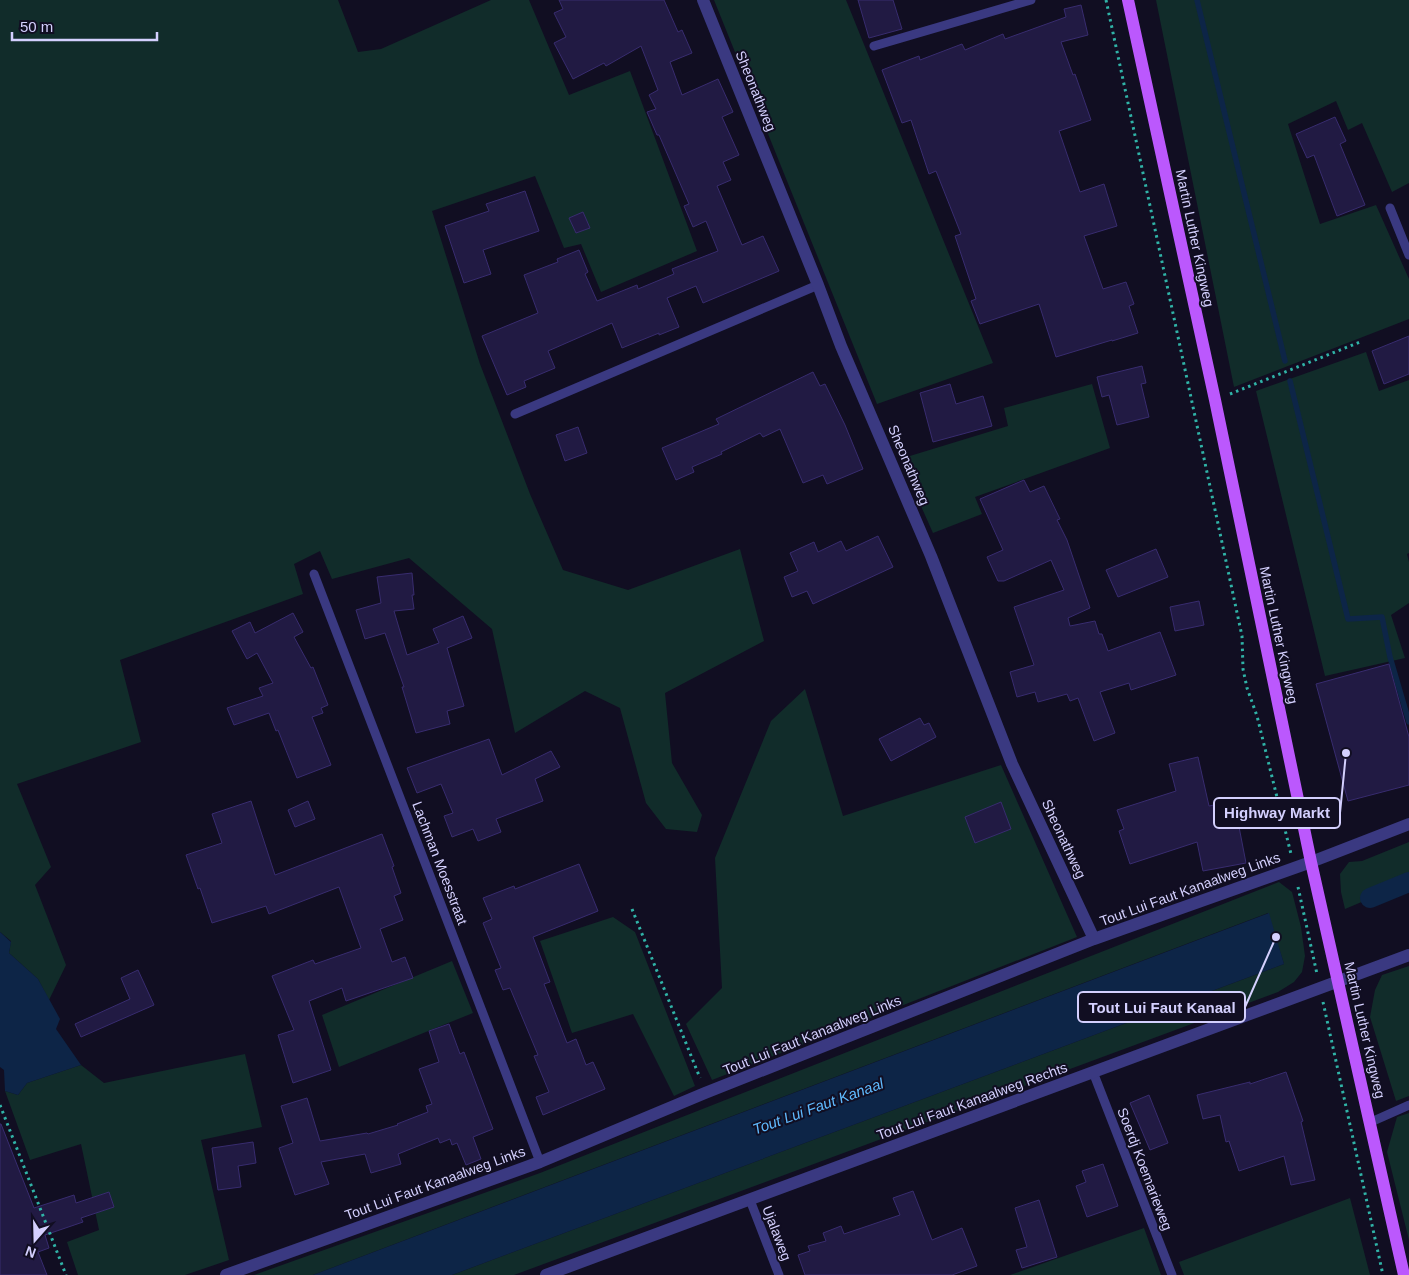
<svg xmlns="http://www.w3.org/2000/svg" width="1409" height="1275" font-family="Arial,sans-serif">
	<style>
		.green { fill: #112c2a }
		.water { fill: #0d2547 }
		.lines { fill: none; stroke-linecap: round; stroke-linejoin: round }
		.stream { stroke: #0d2547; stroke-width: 5.5 }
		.canal { stroke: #0d2547; stroke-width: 20 }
		.building { fill: #211a43; stroke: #382c6f }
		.path { stroke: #30b3a7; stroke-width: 3; stroke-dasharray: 2.5 4; stroke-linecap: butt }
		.service { stroke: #3a3981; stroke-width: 9 }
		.minor { stroke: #3a3981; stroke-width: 12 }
		.tertiary { stroke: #3a3981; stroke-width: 12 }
		.primary { stroke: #bb58fd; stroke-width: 12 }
		.labels { text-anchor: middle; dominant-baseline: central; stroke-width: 4; stroke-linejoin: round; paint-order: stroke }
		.street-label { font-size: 14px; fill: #d4d0fe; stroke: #110e22 }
		.water-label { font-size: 15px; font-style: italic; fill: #5fb9fd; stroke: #110e22 }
		.leader { fill: none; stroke: #d4d0fe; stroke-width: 2 }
		.callout-dot { fill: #d4d0fe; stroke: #110e22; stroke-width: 2 }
		.callout { fill: #110e22; stroke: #d4d0fe; stroke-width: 2 }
		.callout-label { font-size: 15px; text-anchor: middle; font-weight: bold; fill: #d4d0fe }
	</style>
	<rect width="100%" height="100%" fill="#110e22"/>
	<!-- green -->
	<path class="green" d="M0,0H338L358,52L381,49L491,0H529L569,95L630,71L697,251L601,292L581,244L564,248L535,176L432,211L480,364L530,494L563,570L628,590L740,549L764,641L665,693L672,763L702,815L697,832L666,829L646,803L620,708L585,691L515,733L492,629L409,558L332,579L320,551L294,564L303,594L120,660L141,742L17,784L51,867L35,885L66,965L49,1000L38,979L9,953L11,941L0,932Z
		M714,0H846L993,363L877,404Z
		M1156,0H1409V183L1392,192L1362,123L1348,130L1336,101L1288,124L1320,224L1376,205L1409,279V319L1234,387Z
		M1366,352L1379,391L1409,380V553L1407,554L1409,562V603L1391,615L1405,658L1325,676L1256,391Z
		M1092,384L1110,448L975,497L982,514L933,533L900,459L1008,426L1004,408Z
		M805,689L843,816L1001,765L1077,937L712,1080L686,1024L722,988L715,858L771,721Z
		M1409,842V882L1345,909L1341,892L1340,874L1349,862L1362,861Z
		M1279,882L1292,892L1301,927L1305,956L1302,972L1294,982L1278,992L514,1275H452L1284,964L1268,913L313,1275H254L540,1173Z
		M613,917L635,932L695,1086L674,1096L633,1014L572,1033L540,941Z
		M452,961L473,1013L339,1067L322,1015Z
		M1409,966V1096L1396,1101L1370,1017L1375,990L1382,975Z
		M245,1054L262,1127L201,1140L229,1260L185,1275H78L67,1242L99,1230L81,1144L30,1160L5,1091L18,1095L27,1083L81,1065L104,1083Z
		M1409,1113V1240L1387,1152L1397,1117Z
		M1350,1198L1370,1275H1184L1179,1262Z
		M1144,1228L1161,1275H1010Z"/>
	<!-- water -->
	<path class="water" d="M1269,913L1284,964L452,1275H313Z
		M0,932L11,942L9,953L38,979L60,1019L56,1029L81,1065L27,1083L18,1095L5,1091L4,1070L0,1067Z"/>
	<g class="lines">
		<!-- stream -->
		<path class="stream" d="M1197,0L1285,361
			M1290,381L1348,619L1382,617L1390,657L1409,722"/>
		<!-- canal -->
		<path class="canal" d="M1370,898L1409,882"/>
	</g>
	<!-- building -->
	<path class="building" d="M559,0H664L678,32L682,30L692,53L670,62L682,95L718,79L733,112L722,117L739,155L723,162L731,180L717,186L742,245L763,236L779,271L703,303L696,286L667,298L679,327L659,335V333L622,348L612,323L548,351L555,368L524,381L526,387L507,395L482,336L538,313L524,275L558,262L557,259L579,250L588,272L585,274L597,301L637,285L638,289L674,274L672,269L718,251L706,221L693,227L684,206L689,204L659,135H657L647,112L656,109L649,95L658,90L641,46L606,66L604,63L573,79L554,43L566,37L554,13L563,9Z
		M858,0H893L902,29L869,38Z
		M1081,5L1088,35L1061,42L1073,75L1075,74L1091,120L1059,131L1080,192L1104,184L1117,226L1084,236L1103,289L1126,282L1134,304L1129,306L1138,333L1112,341V340L1056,357L1039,304L980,324L971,301L976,299L955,236L961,234L936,171L929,174L911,120L902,123L882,70L919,56L920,60L962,44L965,50L1003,34L1005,39L1066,17L1064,9Z
		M1335,117L1346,141L1340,144L1365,205L1337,216L1314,155L1307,158L1296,134Z
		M525,191L539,231L483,250L491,274L464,283L445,226L489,211L486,204Z
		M583,212L590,228L576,233L569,218Z
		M1409,336V374L1384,384L1372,351Z
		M1142,366L1146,383L1141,384L1149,417L1117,425L1109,395L1102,397L1097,377Z
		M813,372L820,386L825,384L845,425L863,469L827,484L823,475L803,483L780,429L763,437L760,433L721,452L722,454L692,467L694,472L676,480L662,448L719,424L716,419Z
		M950,384L956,404L983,396L992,426L933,442L920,393Z
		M578,427L587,453L565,461L556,435Z
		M1024,480L1030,492L1044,486L1060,519L1057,520L1067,540L1090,608L1068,618L1070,626L1095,621L1099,634H1102L1108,651L1160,632L1176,675L1131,690L1129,683L1100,692L1115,733L1094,741L1078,698L1070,701L1067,694L1038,702L1035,692L1017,697L1010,672L1034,665L1014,607L1064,590L1051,560L1004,581H998L987,557L1003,550L980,499Z
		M878,536L893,567L813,604L807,591L792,597L784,577L798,571L790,553L814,542L818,552L841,541L846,551Z
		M1156,549L1168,577L1118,597L1106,570Z
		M412,573L414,595H412L414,609L394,611L407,655L439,643L433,629L463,616L472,638L447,648L464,706L447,711L450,724L416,733L402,687H404L385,633L365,639L356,610L381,603L377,577Z
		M1199,601L1204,625L1175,631L1170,607Z
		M293,613L303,632L294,637L311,668L313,667L328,705L321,708L323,713L312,717L331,765L297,778L278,730L276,731L269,713L234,725L227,708L263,696L259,688L273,683L257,653L247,659L232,631L250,622L255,633Z
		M1389,664L1409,737V785L1348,801L1316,684Z
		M920,718L924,725L929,723L936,737L891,761L879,739Z
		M489,739L502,775L551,751L560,767L535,779L543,801L496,819L501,832L478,841L473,829L452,837L444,816L453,813L441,784L417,793L407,768Z
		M1198,757L1209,806L1234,801L1246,863L1203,871L1197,842L1130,864L1119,831L1124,829L1117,810L1176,791L1169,764Z
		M251,801L275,875L382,834L394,866L392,867L401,893L394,896L403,920L380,929L392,962L405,957L413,978L346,1001L342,988L309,1001L331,1070L293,1083L278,1035L294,1030L272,976L313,960L315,964L361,948L339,887L269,914L266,906L212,923L200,888L198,889L186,855L222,843L212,814Z
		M308,801L315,819L295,827L288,810Z
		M1001,802L1011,829L975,843L965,817Z
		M579,864L598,911L533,937L550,982L544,984L567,1043L576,1039L586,1065L593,1062L605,1089L543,1115L536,1097L549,1092L534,1056L538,1055L510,988L503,990L495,970L501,968L483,923L492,919L483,898L514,886L515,889Z
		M138,970L154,1005L81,1037L75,1024L130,999L121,978Z
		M449,1024L460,1054L464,1052L493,1129L473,1137L481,1159L466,1165L457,1143L452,1145L450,1139L440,1143L438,1138L398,1154L401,1164L371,1173L365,1154L321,1162L329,1184L295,1195L279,1148L293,1143L281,1106L307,1098L320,1141L367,1133L368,1134L398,1125L397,1124L428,1112L426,1106L432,1104L419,1069L439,1062L429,1031Z
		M1286,1072L1303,1121L1301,1122L1315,1180L1291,1185L1284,1156L1239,1171L1229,1141L1226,1142L1220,1115L1203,1119L1197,1095L1250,1082V1084Z
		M1149,1095L1168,1143L1150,1150L1130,1103Z
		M0,1124H1L34,1208L74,1195L76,1203L109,1192L114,1207L81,1218L83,1222L45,1235L49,1248L38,1252L47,1275H0Z
		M253,1142L256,1163L238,1166L241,1187L218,1190L212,1148Z
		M1103,1164L1118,1206L1087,1217L1076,1186L1086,1182L1082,1171Z
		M913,1191L932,1240L962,1228L977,1266L952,1275H805L798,1255L810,1251L808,1246L826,1241L823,1233L841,1226L844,1234L900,1215L893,1198Z
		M1039,1200L1057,1257L1022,1268L1016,1250L1027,1247L1015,1208Z"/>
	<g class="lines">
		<!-- path -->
		<path class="path" d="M1106,0L1242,636L1243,669L1247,688L1257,716L1291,854
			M1230,394L1360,342
			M1298,887L1317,974
			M632,909L700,1078
			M1323,1002L1383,1275
			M0,1105L66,1275"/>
		<!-- service -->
		<path class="service" d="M874,46L1031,0
			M1390,208L1409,255
			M515,414L818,285
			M314,574L540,1162
			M1093,1072L1172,1275
			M1371,1122L1409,1105
			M750,1200L779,1275"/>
		<!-- minor -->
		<path class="minor" d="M703,0L818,285L841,346L931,556L1012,764L1094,939
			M226,1275L540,1162L705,1093L1094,939L1311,862L1409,824"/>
		<!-- tertiary -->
		<path class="tertiary" d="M546,1275L1409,955"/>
		<!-- primary -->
		<path class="primary" d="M1128,0L1215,400L1311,862L1404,1275"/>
	</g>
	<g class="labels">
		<!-- street labels -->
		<g class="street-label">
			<text transform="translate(756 91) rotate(68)">Sheonathweg</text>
			<text transform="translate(1195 238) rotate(78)">Martin Luther Kingweg</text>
			<text transform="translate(909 465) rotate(67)">Sheonathweg</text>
			<text transform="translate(1279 635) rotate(78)">Martin Luther Kingweg</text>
			<text transform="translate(1064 839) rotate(65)">Sheonathweg</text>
			<text transform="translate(440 863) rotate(69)">Lachman Moesstraat</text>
			<text transform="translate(1190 889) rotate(-20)">Tout Lui Faut Kanaalweg Links</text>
			<text transform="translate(1365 1030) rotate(77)">Martin Luther Kingweg</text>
			<text transform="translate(812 1035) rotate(-22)">Tout Lui Faut Kanaalweg Links</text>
			<text transform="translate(972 1101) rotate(-20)">Tout Lui Faut Kanaalweg Rechts</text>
			<text transform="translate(1145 1169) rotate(69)">Soerdj Koemarieweg</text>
			<text transform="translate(435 1183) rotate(-20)">Tout Lui Faut Kanaalweg Links</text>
			<text transform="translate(777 1233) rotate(69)">Ujalaweg</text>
		</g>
		<!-- water labels -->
		<g class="water-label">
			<text transform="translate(818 1106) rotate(-20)">Tout Lui Faut Kanaal</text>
		</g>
	</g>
	<!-- callouts -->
	<path class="leader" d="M1346 753L1340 813M1276 937L1245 1007"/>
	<g class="callout-dot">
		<circle cx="1346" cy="753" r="5"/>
		<circle cx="1276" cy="937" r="5"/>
	</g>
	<g class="callout">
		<rect x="1214" y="798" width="126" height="30" rx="5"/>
		<rect x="1078" y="992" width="167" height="30" rx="5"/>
	</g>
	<g class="callout-label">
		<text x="1277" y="818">Highway Markt</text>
		<text x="1162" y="1013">Tout Lui Faut Kanaal</text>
	</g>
	<!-- north arrow -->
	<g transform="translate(35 1240) rotate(200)" stroke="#110e22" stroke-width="4" paint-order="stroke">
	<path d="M0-4L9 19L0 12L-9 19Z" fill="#d4d0fe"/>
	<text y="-8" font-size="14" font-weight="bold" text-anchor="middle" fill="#d4d0fe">N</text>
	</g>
	<!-- scale -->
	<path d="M12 32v8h145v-8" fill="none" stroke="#d4d0fe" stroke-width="2.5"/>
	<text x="20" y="32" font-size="15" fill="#d4d0fe" stroke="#110e22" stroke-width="4" paint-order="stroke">50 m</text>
</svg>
